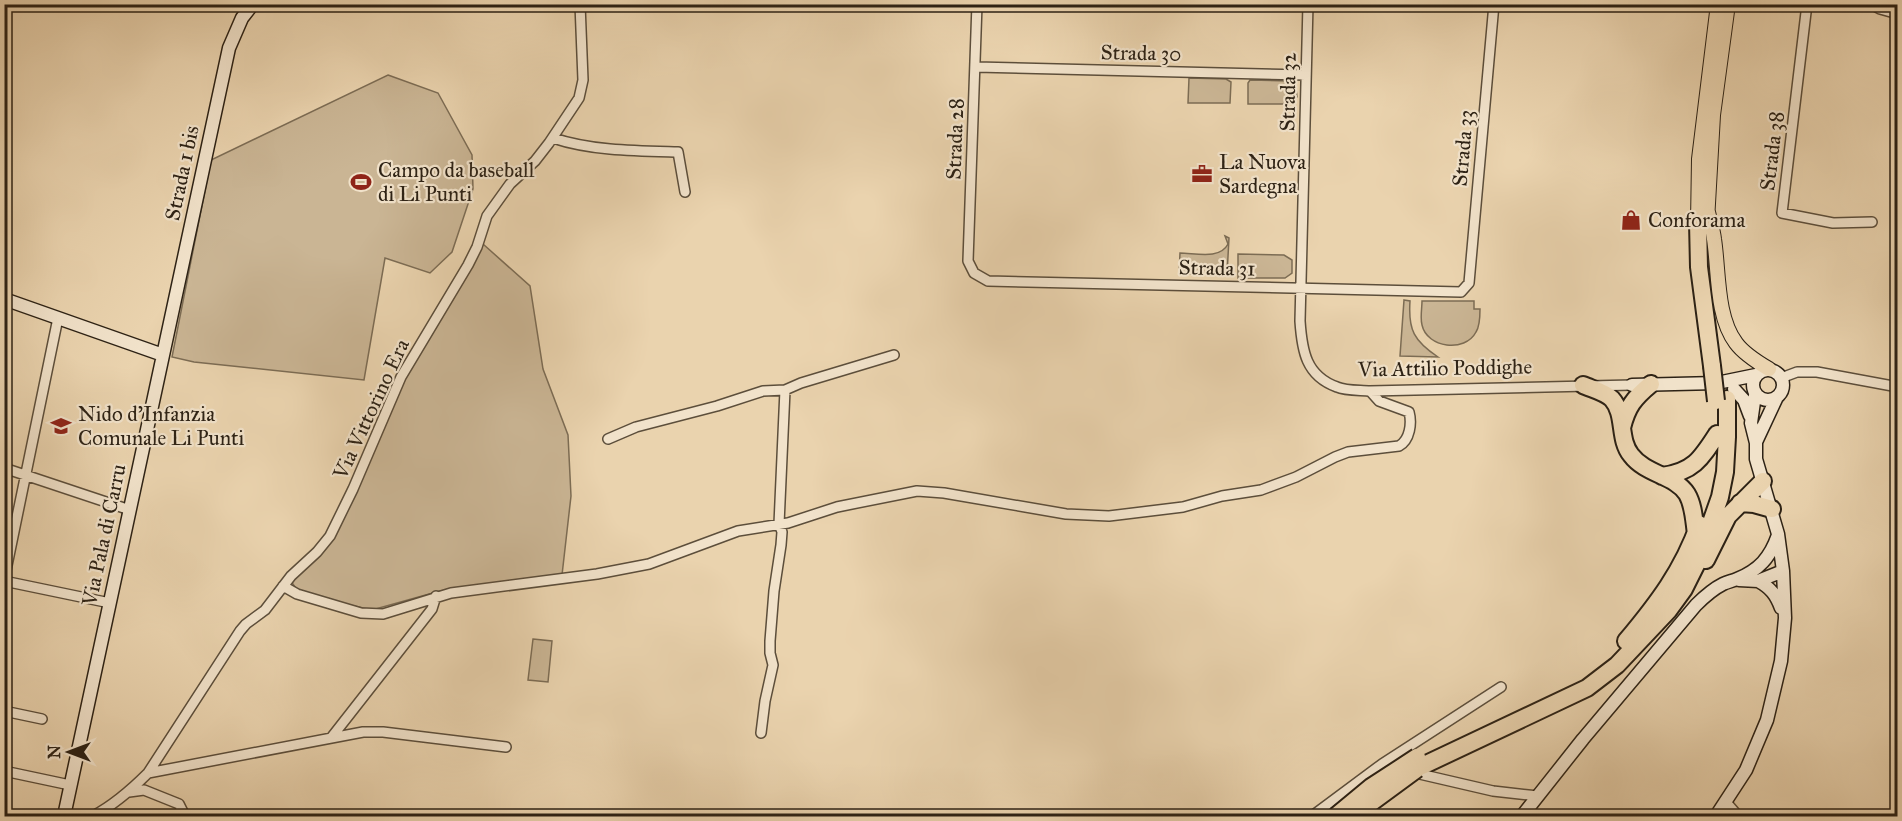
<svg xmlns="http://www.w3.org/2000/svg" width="1902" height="821" font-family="'IM FELL Great Primer',serif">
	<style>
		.grass { fill: #cab594; stroke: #7c6c54; stroke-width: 1.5 }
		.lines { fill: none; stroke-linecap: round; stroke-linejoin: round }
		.street-casing { stroke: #5c4e3b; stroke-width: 12 }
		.secondary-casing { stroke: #2d2215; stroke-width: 15 }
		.primary-casing { stroke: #2d2215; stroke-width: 16 }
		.highway-casing { stroke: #2d2215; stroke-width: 20 }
		.street { stroke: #f1e2ca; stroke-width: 9 }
		.secondary { stroke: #f1e2ca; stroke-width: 12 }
		.primary { stroke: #ead3ae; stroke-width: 14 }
		.highway { stroke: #ead3ae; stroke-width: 16 }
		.highway-bridge-casing { stroke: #2d2215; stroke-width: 20; stroke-linecap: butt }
		.highway-bridge { stroke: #ead3ae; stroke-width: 16 }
		.labels { text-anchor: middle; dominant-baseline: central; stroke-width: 4.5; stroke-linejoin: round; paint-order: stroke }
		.street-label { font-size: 21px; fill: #2d2215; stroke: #f1e2ca }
		.poi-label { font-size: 21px; fill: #2d2215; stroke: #f1e2ca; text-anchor: start }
	</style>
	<rect width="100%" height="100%" fill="#ead3ae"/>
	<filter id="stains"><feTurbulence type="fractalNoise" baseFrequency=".00333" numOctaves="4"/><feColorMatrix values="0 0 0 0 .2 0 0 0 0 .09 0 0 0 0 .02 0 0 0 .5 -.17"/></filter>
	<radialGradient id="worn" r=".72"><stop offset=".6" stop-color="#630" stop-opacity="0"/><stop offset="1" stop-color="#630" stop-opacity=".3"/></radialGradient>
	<!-- grass -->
	<path class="grass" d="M388,75L438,93L472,155L473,189L452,252L430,273L385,258L364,380L194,362L172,357L211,160Z
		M1189,78L1226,79L1231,82L1230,103H1188Z
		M1250,80L1289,81L1296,88L1297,97L1288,104H1248V83Z
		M1225,236L1229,238L1227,275L1179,274L1180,253C1195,253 1220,260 1228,244Z
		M483,244L530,286L543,369L568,435L571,496L562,575L507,581L440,591L372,610L300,594L290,580L331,534L427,325Z
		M1238,254L1284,255L1292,260V273L1285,278H1238Z
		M1404,300L1410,301C1408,330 1414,341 1438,357L1400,356Z
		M1422,301H1474V309H1480C1480,316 1480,326 1476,332C1465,353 1427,348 1422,325C1420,318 1422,309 1422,301Z
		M533,639L552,641L548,682L528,680Z"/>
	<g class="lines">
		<!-- street casing -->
		<g class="street-casing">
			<path id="street" d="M977,4L968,261L974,273L988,281L1461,292L1469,283L1494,4
				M1308,4L1300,321C1302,351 1306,376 1337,387C1346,391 1360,390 1370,391L1632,385
				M1807,4L1782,213L1833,223L1872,222
				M1871,4L1880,9L1898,14
				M976,67L1306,75
				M553,138C592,151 637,151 678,152L685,192
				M1781,378L1797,372H1817L1898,387
				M608,439L636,427L717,406L763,391L785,390L801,383L894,355
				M4,468L130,510
				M4,580L58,318
				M4,581L110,603
				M283,586L297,594L361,613L383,614L451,593L597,574L649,564L738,531L788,523L837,507L917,491L944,493L1066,514L1109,516L1183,507L1222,496L1261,490L1296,477L1335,457L1348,452L1399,446C1410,440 1412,423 1409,412L1379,401L1370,391
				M4,711L42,719
				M761,733L765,701L773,665L770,653V641L774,591L781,545L782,532L779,524L785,390
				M331,738L432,609L436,596
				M4,771L70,785
				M1411,772L1493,791L1538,796
				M148,773L363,732H383L506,747
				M129,792L144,790L179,804L185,816
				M1726,802L1738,816
				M93,816C114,805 131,790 148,773L240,631L246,624L265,610L291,576L317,552L330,536L353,489L401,377L468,265L477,247L487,216L510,184L535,161L549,143L579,98L583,80L580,4
				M1312,816L1382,764L1501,687"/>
		</g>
		<!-- secondary casing -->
		<g class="secondary-casing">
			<path id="secondary" d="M4,299L163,355
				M1753 385a15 15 0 1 1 30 0a15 15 0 1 1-30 0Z
				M1632,385L1717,383L1756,375
				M1734,389L1744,400L1750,416
				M1756,442L1777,397
				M1739,580L1758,581L1783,571
				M1758,581C1771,588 1776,595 1781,608
				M64,816L229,48L242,18L253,4
				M1522,816L1583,739L1696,605C1704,597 1713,589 1723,584C1727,582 1732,581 1737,579C1759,570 1770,558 1778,535
				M1716,816L1746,770L1767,720L1781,661L1785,618L1783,571L1778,534L1756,459V443L1751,423L1755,395"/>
		</g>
		<!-- primary casing -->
		<g class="primary-casing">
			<path id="primary" d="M1708,212C1710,221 1713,230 1714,239C1719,271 1716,317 1736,343C1744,354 1757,362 1769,369
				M1707,221L1713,115L1728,4
				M1698,222L1699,159L1718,4"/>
		</g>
		<!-- highway casing -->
		<g class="highway-casing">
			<path id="highway" d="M1698,222L1699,267L1712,366
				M1583,385C1592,389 1605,392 1612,399C1626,415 1618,439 1631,455C1646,475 1675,475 1687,494C1694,506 1694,521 1696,534
				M1622,428C1627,407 1634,398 1651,384
				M1662,476C1693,472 1701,459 1717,434
				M1740,503L1754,504L1772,509
				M1706,560L1728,516L1763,481
				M1626,641C1657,604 1683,570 1699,524
				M1422,766L1587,688L1617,665L1668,611L1684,589L1696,565L1720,497L1725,472L1727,437V399"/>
		</g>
		<!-- street -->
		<use href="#street" class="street"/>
		<!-- secondary -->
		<use href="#secondary" class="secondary"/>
		<!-- primary -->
		<use href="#primary" class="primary"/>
		<!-- highway -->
		<use href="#highway" class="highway"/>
		<!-- highway-bridge casing -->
		<g class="highway-bridge-casing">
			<path id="highway-bridge" d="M1712,366L1716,401
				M1336,816L1371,787L1417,757
				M1353,816L1417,769"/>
		</g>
		<!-- highway-bridge -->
		<use href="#highway-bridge" class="highway-bridge"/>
	</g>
	<!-- icons -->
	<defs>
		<g id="office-bare" transform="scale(1.62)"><path d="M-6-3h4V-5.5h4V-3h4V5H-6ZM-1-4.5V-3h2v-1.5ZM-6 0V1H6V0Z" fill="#8f2418" stroke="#f1e2ca" stroke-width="2.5" paint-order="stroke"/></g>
		<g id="stadium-bare" transform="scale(1.62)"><path d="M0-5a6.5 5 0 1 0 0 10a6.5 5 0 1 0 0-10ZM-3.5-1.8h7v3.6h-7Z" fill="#8f2418" stroke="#f1e2ca" stroke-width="2.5" paint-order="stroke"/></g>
		<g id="shop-bare" transform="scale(1.62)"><path d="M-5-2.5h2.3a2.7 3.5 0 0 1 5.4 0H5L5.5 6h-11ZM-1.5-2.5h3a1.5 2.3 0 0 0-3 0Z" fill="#8f2418" stroke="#f1e2ca" stroke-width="2.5" paint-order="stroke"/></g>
		<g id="school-bare" transform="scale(1.62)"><path d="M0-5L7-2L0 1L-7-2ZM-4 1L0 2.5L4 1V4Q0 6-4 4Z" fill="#8f2418" stroke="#f1e2ca" stroke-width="2.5" paint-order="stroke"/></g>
	</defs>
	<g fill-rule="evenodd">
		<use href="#office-bare" x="1202" y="174"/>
		<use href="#stadium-bare" x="361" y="182"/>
		<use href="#shop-bare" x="1631" y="220"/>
		<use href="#school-bare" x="61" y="426"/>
	</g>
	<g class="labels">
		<!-- street labels -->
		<g class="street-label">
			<text transform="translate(1141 53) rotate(1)">Strada 30</text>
			<text transform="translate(1288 92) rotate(-89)">Strada 32</text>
			<text transform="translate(955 139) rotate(-88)">Strada 28</text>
			<text transform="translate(1463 148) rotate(-85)">Strada 33</text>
			<text transform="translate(1772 151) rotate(-83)">Strada 38</text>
			<text transform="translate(182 173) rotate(-78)">Strada 1 bis</text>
			<text transform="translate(1217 268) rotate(1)">Strada 31</text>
			<text transform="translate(1445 368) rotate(-1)">Via Attilio Poddighe</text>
			<text transform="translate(371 409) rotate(-65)">Via Vittorino Era</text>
			<text transform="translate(104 535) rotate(-78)">Via Pala di Carru</text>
		</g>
		<!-- poi labels -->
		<g class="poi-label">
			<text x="1219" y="162">La Nuova<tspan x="1219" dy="24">Sardegna</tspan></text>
			<text x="378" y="170">Campo da baseball<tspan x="378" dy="24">di Li Punti</tspan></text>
			<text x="1648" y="220">Conforama</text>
			<text x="78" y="414">Nido d'Infanzia<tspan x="78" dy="24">Comunale Li Punti</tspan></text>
		</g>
	</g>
	<!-- margin -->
	<rect width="1902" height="821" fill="none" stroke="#ead3ae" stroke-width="24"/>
	<rect x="6" y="6" width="1890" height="809" fill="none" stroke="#2d2215" stroke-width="3"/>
	<rect x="12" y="12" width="1878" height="797" fill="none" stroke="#2d2215" stroke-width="1.5"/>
	<!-- north arrow -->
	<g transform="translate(69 752) rotate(270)" stroke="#f1e2ca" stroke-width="4.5" paint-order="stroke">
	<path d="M0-4.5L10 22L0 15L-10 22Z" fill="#2d2215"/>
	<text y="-9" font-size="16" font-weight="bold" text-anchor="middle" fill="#2d2215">N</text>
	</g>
	<rect width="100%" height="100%" filter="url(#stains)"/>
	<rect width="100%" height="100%" fill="url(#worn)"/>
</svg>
